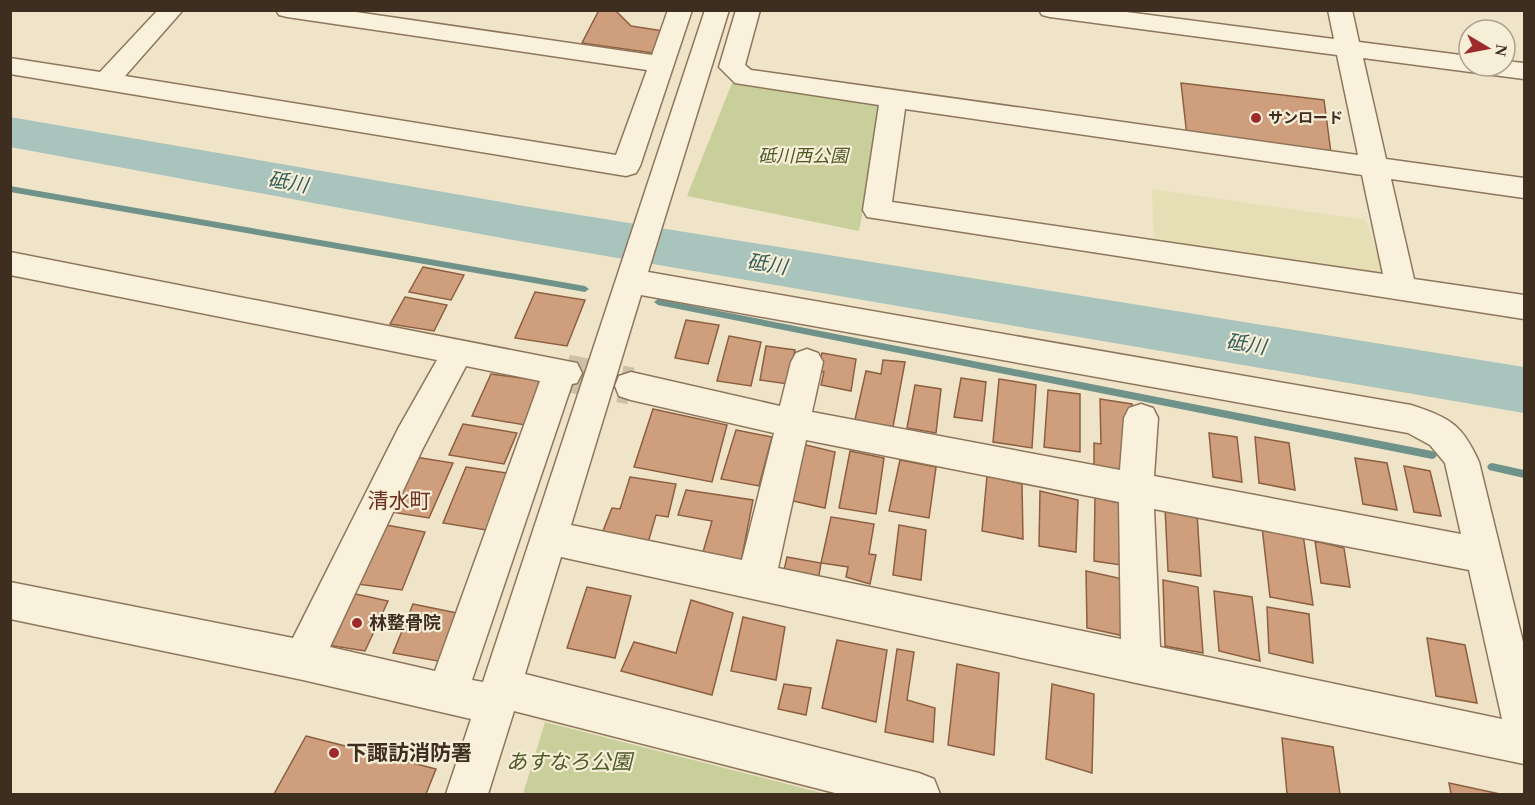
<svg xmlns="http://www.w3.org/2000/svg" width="1535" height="805" font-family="'Times New Roman','Noto Sans JP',serif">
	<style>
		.farmland { fill: #e6deb5 }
		.green { fill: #c9cf9b }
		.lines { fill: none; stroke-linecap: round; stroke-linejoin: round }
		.stream { fill: #6f938a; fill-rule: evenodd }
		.river { fill: #a9c4bc; fill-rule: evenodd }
		.building { fill: #cf9f7d; stroke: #8d5f41; stroke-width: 1.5 }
		.minor-tunnel { stroke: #ccc0a6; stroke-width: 37; stroke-dasharray: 37 18; stroke-linecap: butt }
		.minor-casing { stroke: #8d765c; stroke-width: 3 }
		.minor { fill: #faf1dc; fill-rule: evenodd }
		.poi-dot { fill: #9e2a2b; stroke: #f7eed8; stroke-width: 2 }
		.labels { text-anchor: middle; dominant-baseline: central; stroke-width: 4.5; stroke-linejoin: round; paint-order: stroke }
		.far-poi-label { font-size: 15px; font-weight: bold; fill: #3d2e20; stroke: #f7eed8; text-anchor: start }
		.park-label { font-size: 18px; font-style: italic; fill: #4d5a26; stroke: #f7eed8 }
		.poi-label { font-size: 18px; font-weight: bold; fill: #3d2e20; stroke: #f7eed8; text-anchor: start }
		.water-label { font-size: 20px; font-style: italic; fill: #2f5d5a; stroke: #f7eed8 }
		.quarter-label { font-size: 21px; fill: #6b2e1e; stroke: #f7eed8 }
		.near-poi-label { font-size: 21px; font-weight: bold; fill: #3d2e20; stroke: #f7eed8; text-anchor: start }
		.near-park-label { font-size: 21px; font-style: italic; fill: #4d5a26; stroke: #f7eed8 }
	</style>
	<rect width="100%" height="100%" fill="#f0e4c8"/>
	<!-- farmland -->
	<path class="farmland" d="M1152,189L1366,220L1383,271L1382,275L1154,243Z"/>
	<!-- green -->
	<path class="green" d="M732,83L883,106L859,231L687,196Z
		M545,722L826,794H523Z"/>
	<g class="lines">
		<!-- stream -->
		<path class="stream" d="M10,186L585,286L589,289L585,292L10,192Z
			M658,299L1432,451L1435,452L1437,455L1435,458L1432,459L658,305L654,302Z
			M1492,463L1524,470V478L1489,470L1487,467L1489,464Z"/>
		<!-- river -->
		<path class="river" d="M10,117L524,206L1524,367V413L524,242L10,147Z"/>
	</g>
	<!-- building -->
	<path class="building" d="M599,10H615L631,26L664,31L653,53L582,43Z
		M1181,83L1324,100L1331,153L1187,136Z
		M423,267L464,275L451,300L409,292Z
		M535,292L585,300L567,346L515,338Z
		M405,297L447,305L434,331L390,324Z
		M686,320L719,325L708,364L675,358Z
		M729,336L761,342L751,386L717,381Z
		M766,346L795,350L788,384L760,380Z
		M822,353L856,359L851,391L821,385L824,372L816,371Z
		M883,360L905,362L892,432L854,424L866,371L881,374Z
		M491,374L543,381L525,425L472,416Z
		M961,378L986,382L982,421L954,417Z
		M999,379L1036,385L1032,448L993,442Z
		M915,385L941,389L936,433L907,428Z
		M1048,390L1080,394V452L1044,447Z
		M1100,399L1132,404L1133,457L1127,472L1094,467V443L1101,444Z
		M653,409L727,425L712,482L634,467Z
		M463,424L517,433L504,464L449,455Z
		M736,430L772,437L759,486L721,479Z
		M1209,433L1237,437L1242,482L1213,477Z
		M1255,437L1289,443L1295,490L1259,483Z
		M798,443L835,452L825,508L784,499Z
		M850,451L884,458L876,514L839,508Z
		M415,457L453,463L429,518L391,512Z
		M1355,458L1387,463L1397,510L1363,504Z
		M900,460L936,467L929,518L889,511Z
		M1404,466L1430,471L1441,516L1414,512Z
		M466,467L513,474L492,531L443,523Z
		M987,476L1022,484L1023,539L982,531Z
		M630,477L676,484L668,517L656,515L647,546L601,536L612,508L620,509Z
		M686,490L753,500L740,567L701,559L712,521L678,515Z
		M1040,491L1078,500L1076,552L1039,546Z
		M1095,497L1127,505L1128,566L1094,561Z
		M1165,507L1197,513L1201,576L1168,571Z
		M831,517L874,524L869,554L876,555L870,584L846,577L848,567L821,563Z
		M386,525L425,532L402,590L357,584Z
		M899,525L926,530L921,580L893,575Z
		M1262,527L1303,534L1313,605L1270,597Z
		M1315,541L1344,548L1350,587L1321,583Z
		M787,557L821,563L817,587L782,579Z
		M1086,571L1123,579L1124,636L1087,628Z
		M1163,580L1198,587L1203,653L1165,646Z
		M587,587L631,596L615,658L567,648Z
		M1214,591L1252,597L1260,661L1219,651Z
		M351,593L388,601L365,651L327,645Z
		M691,600L733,613L712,695L621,671L634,642L676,653Z
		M413,604L467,615L449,663L393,653Z
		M1267,607L1309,614L1313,663L1269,653Z
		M743,617L785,627L776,680L731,671Z
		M1427,638L1465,645L1477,703L1436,696Z
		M837,640L887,650L876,722L822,708Z
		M897,649L914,652L907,700L935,708L933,742L885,732Z
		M957,664L999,673L994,755L948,745Z
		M784,684L811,688L806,715L778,709Z
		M1052,684L1094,694L1092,773L1046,759Z
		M306,736L436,769L426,794H274Z
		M1282,738L1333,747L1340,794H1287Z
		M1449,783L1500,794H1451Z"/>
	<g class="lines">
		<!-- minor-tunnel -->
		<path class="minor-tunnel" d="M566,373L631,386"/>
		<!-- minor casing -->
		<g class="minor-casing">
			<path id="minor" d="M158,10H183L125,76L616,155L647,70L287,17L279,15L276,10H342L652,55L668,10H692L640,166L636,173L626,176L10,74V58L100,72Z
				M705,10H729L648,272L1411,405C1450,418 1462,424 1479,462L1524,646V764L1141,684L561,557L525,674L919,773L934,779L940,794H839L514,711L488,794H446L471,719L303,680L10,619V582L293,638L399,427L437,360L10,275V252L577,363L582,373L577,383L572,384L472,680L483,682ZM641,295L1408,433L1430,445L1445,463L1461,534L1154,476L1158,418L1153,408L1141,404L1129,408L1124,418L1120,470L812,412L823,362L818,353L807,349L796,353L791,362L780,406L631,372L619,376L615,386L619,396L631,400L774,433L742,560L571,525ZM466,366L540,381L435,671L330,647L423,448ZM806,440L1119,502L1121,639L778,568ZM1154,509L1469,570L1502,719L1160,647Z
				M736,10H760L745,65L751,70L1358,155L1337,55L1050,17L1042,15L1039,10H1111L1334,39L1328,10H1352L1359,42L1469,56V66H1505V61L1524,63V79L1363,58L1386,159L1524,178V198L1391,179L1414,279L1524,295V319L867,217L863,210L879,105L735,83L719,67ZM905,109L1362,175L1383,274L892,202Z"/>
		</g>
		<!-- minor -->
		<use href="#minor" class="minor"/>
	</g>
	<!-- markers -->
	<g class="poi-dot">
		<circle cx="1256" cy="118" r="6"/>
		<circle cx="357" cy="623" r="6"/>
		<circle cx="334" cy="753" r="6"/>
	</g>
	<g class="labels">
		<!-- far-poi labels -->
		<g class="far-poi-label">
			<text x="1268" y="118">サンロード</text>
		</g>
		<!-- park labels -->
		<g class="park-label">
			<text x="803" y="156">砥川西公園</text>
		</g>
		<!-- poi labels -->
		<g class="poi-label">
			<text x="369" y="623">林整骨院</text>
		</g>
		<!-- water labels -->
		<g class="water-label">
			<text transform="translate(288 182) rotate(10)">砥川</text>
			<text transform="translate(767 264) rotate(9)">砥川</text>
			<text transform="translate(1246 344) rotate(9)">砥川</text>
		</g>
		<!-- quarter labels -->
		<g class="quarter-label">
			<text x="399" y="501">清水町</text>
		</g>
		<!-- near-poi labels -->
		<g class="near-poi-label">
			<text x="346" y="753">下諏訪消防署</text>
		</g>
		<!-- near-park labels -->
		<g class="near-park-label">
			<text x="569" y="762">あすなろ公園</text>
		</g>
	</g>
	<!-- border -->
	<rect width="1535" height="805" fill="none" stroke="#3d2e20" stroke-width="24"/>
	<!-- north arrow -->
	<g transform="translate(1487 48) rotate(100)"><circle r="28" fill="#f7eed8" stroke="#ada18e" stroke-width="1.5"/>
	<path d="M0-4.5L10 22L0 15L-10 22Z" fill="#9e2a2b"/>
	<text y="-9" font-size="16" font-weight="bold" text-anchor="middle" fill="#3d2e20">N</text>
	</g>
</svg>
